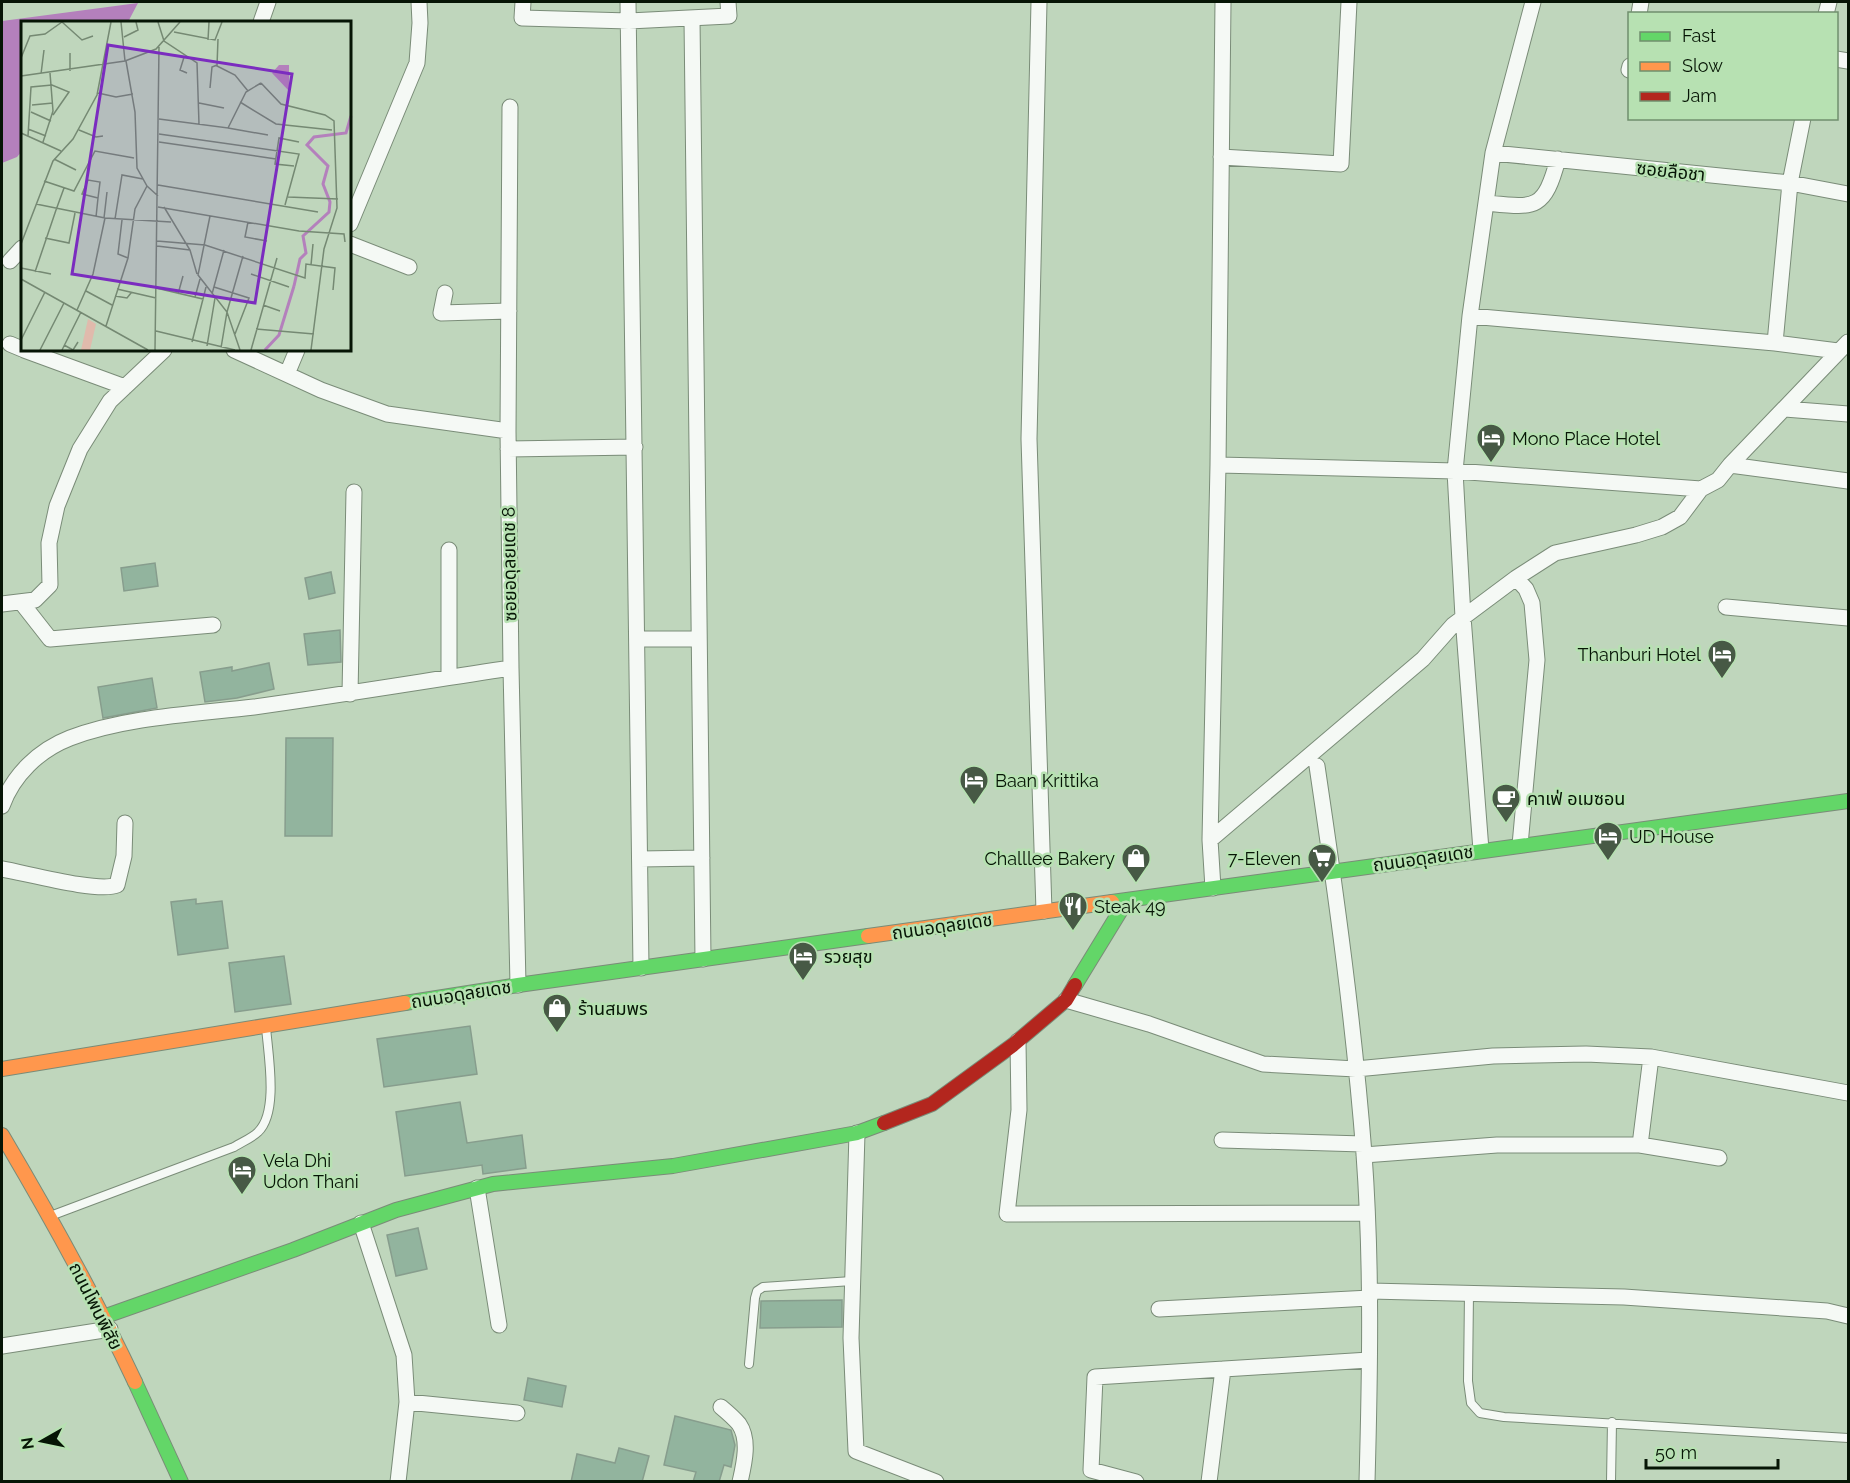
<svg xmlns="http://www.w3.org/2000/svg" width="1850" height="1483" font-family="Raleway,'Noto Sans Thai',sans-serif">
	<style>
		.water { fill: #b480bc }
		.building { fill: #92b49e; stroke: #879d8d; stroke-width: 1.5 }
		.lines { fill: none; stroke-linecap: round; stroke-linejoin: round }
		.lane-casing { stroke: #7a8c78; stroke-width: 10 }
		.street-casing { stroke: #7a8c78; stroke-width: 17 }
		.fast-casing { stroke: #7a8c78; stroke-width: 16 }
		.slow-casing { stroke: #7a8c78; stroke-width: 16 }
		.jam-casing { stroke: #7a8c78; stroke-width: 16 }
		.lane { stroke: #f5f9f5; stroke-width: 8 }
		.street { stroke: #f5f9f5; stroke-width: 15 }
		.fast { stroke: #63d668; stroke-width: 14 }
		.slow { stroke: #ff974d; stroke-width: 14 }
		.jam { stroke: #b3261e; stroke-width: 14 }
		.labels { text-anchor: middle; dominant-baseline: central; stroke-width: 5; stroke-linejoin: round; paint-order: stroke }
		.street-label { font-size: 18px; fill: #061505; stroke: #b7e1b2 }
		.poi-label { font-size: 18px; fill: #061505; stroke: #b7e1b2; text-anchor: start }
		.inset-river { fill: none; stroke: #b480bc; stroke-width: 3 }
		.inset-road { fill: none; stroke: #758973; stroke-width: 1.5 }
		.view { fill: #7b2cbf; fill-opacity: 0.15; stroke: #7b2cbf; stroke-width: 3 }
		.inset-edge { fill: none; stroke: #061505; stroke-width: 3 }
	</style>
	<rect width="100%" height="100%" fill="#bfd6bc"/>
	<!-- water -->
	<path class="water" d="M138,3L128,22H22V151L17,157L2,163V21Z"/>
	<!-- building -->
	<path class="building" d="M155,563L158,586L124,591L121,568Z
		M331,572L335,593L309,599L305,578Z
		M340,630L341,662L308,665L304,634Z
		M269,663L274,689L237,698L205,702L200,672L232,667V671Z
		M152,678L157,708L103,718L98,687Z
		M286,738H333L332,836H285Z
		M196,899V904L222,901L228,948L178,955L171,902Z
		M284,956L291,1004L235,1012L229,963Z
		M470,1026L477,1074L384,1087L377,1039Z
		M460,1102L467,1143L522,1135L526,1168L483,1174L482,1165L405,1176L396,1112Z
		M418,1228L427,1269L396,1276L387,1235Z
		M842,1300V1327L760,1328L761,1301Z
		M528,1378L566,1386L562,1407L524,1400Z
		M675,1416L731,1430L735,1445L731,1467L724,1465L719,1482H693L696,1472L664,1465Z
		M619,1448L649,1456L642,1482H571L577,1454L615,1463Z"/>
	<g class="lines">
		<!-- lane casing -->
		<g class="lane-casing">
			<path id="lane" d="M53,1215L234,1147C242,1142 252,1138 258,1132C279,1112 268,1054 266,1027
				M1469,1293L1468,1381L1471,1403L1480,1413L1504,1417L1848,1438
				M749,1364L755,1298L757,1291L763,1287L852,1281
				M1611,1482L1612,1422"/>
		</g>
		<!-- street casing -->
		<g class="street-casing">
			<path id="street" d="M523,2L522,18L629,21L729,16L728,2
				M628,2L641,968
				M1039,2L1029,439L1044,911
				M1639,14L1641,2
				M1826,14L1829,2
				M692,19L703,959
				M261,22L268,2
				M1836,59L1848,61
				M1629,70L1630,66
				M1493,153L1790,183L1848,194
				M1221,157L1341,164L1349,2
				M1486,203C1535,208 1544,211 1558,159
				M350,224L417,63L420,23L419,2
				M350,244L409,267
				M10,261L22,248
				M445,293L441,313L509,311
				M1470,316L1775,343L1838,351
				M1775,343L1790,183L1803,118
				M10,344L22,349
				M24,350L125,387
				M234,350L321,390L387,414L508,431L511,668L518,985
				M287,374L297,350
				M1785,409L1848,414
				M508,431L510,107
				M508,449L635,447
				M1218,465L1455,471L1701,489L1718,480L1730,465L1848,342
				M1730,465L1848,481
				M1516,578L1526,589L1532,603L1537,660L1520,845
				M21,602L50,639L213,625
				M2,604L35,600L50,585L49,543L57,506L80,449L110,401L164,350
				M1726,607L1848,618
				M637,639H699
				M449,677V550
				M350,694L354,492
				M1317,766C1336,894 1354,1024 1364,1154C1372,1263 1370,1372 1367,1482
				M2,806C13,775 39,750 70,738C125,717 195,714 254,707C340,695 425,681 511,668
				M1210,840L1423,659L1453,625L1516,578L1555,553L1636,535L1662,527L1680,517L1701,489
				M1481,850L1463,617L1455,471L1470,316L1493,153L1533,2
				M640,859L702,858
				M2,869C26,873 98,893 117,885L124,856L125,823
				M1213,888L1210,840L1218,465L1223,2
				M1066,1000L1149,1024L1263,1064L1356,1069L1493,1056L1586,1054L1651,1057L1848,1093
				M1018,1041L1019,1110L1007,1214L1367,1213
				M857,1133L851,1338L856,1451L936,1482
				M1222,1140L1363,1144
				M1640,1145L1719,1158
				M1364,1155L1497,1145H1640L1651,1057
				M477,1188L499,1325
				M361,1223L404,1355L407,1402L398,1482
				M1370,1291L1624,1297L1827,1311L1848,1316
				M1159,1309L1370,1298
				M2,1346L110,1329
				M407,1402L517,1413
				M721,1407C727,1412 734,1418 739,1424C750,1440 744,1464 740,1482
				M1136,1482L1091,1470L1095,1377L1369,1360
				M1209,1482L1223,1369"/>
		</g>
		<!-- fast casing -->
		<g class="fast-casing">
			<path id="fast" d="M1112,902L1848,801
				M1075,985L1127,900
				M405,1003L518,985L868,936
				M103,1317L293,1250L396,1210L493,1184L673,1166L857,1133L884,1123
				M135,1382L181,1482"/>
		</g>
		<!-- slow casing -->
		<g class="slow-casing">
			<path id="slow" d="M868,936L1112,902
				M2,1069L405,1003
				M2,1135C50,1216 95,1297 135,1382"/>
		</g>
		<!-- jam casing -->
		<g class="jam-casing">
			<path id="jam" d="M884,1123L932,1104L1013,1045L1066,1000L1075,985"/>
		</g>
		<!-- lane -->
		<use href="#lane" class="lane"/>
		<!-- street -->
		<use href="#street" class="street"/>
		<!-- fast -->
		<use href="#fast" class="fast"/>
		<!-- slow -->
		<use href="#slow" class="slow"/>
		<!-- jam -->
		<use href="#jam" class="jam"/>
	</g>
	<!-- icons -->
	<defs>
		<g id="hotel-pin" transform="scale(1.5)"><path d="M0 17L-7.5 6A9.5 9.5 0 1 1 7.5 6Z" fill="#475945" stroke="#b7e1b2"/><path d="M-6-4.5h1.5V1H6V5H4.5V3h-9V5H-6ZM-4 0a1.8 1.8 0 1 1 3.6 0ZM.5 0V-2.5h3Q6-2.5 6 0Z" fill="#fff"/></g>
		<g id="cafe-pin" transform="scale(1.5)"><path d="M0 17L-7.5 6A9.5 9.5 0 1 1 7.5 6Z" fill="#475945" stroke="#b7e1b2"/><path d="M-5.5-4.5H6V0H3Q3 3.5 0 3.5H-2.5Q-5.5 3.5-5.5 0ZM3-3.2v2h1.7v-2ZM-6 4.5H4V6H-6Z" fill="#fff"/></g>
		<g id="shop-pin" transform="scale(1.5)"><path d="M0 17L-7.5 6A9.5 9.5 0 1 1 7.5 6Z" fill="#475945" stroke="#b7e1b2"/><path d="M-5-2.5h2.3a2.7 3.5 0 0 1 5.4 0H5L5.5 6h-11ZM-1.5-2.5h3a1.5 2.3 0 0 0-3 0Z" fill="#fff"/></g>
		<g id="supermarket-pin" transform="scale(1.5)"><path d="M0 17L-7.5 6A9.5 9.5 0 1 1 7.5 6Z" fill="#475945" stroke="#b7e1b2"/><path d="M-6-5.5h2.5l.6 2H6L4.5 2H-2.5L-4.4-4H-6ZM-1.5 3.2a1.3 1.3 0 1 0 .1 0ZM3 3.2a1.3 1.3 0 1 0 .1 0Z" fill="#fff"/></g>
		<g id="restaurant-pin" transform="scale(1.5)"><path d="M0 17L-7.5 6A9.5 9.5 0 1 1 7.5 6Z" fill="#475945" stroke="#b7e1b2"/><path d="M-5-6h1v4h1v-4h1v4h1v-4h1v5L-1.5 .5V6h-2V.5L-5-1ZM5-6V6H3V1.5H1.5Q1.5-4 5-6Z" fill="#fff"/></g>
	</defs>
	<g fill-rule="evenodd">
		<use href="#hotel-pin" x="1491" y="438"/>
		<use href="#hotel-pin" x="1722" y="654"/>
		<use href="#hotel-pin" x="974" y="780"/>
		<use href="#cafe-pin" x="1506" y="798"/>
		<use href="#hotel-pin" x="1608" y="836"/>
		<use href="#shop-pin" x="1136" y="858"/>
		<use href="#supermarket-pin" x="1322" y="858"/>
		<use href="#restaurant-pin" x="1073" y="906"/>
		<use href="#hotel-pin" x="803" y="956"/>
		<use href="#shop-pin" x="557" y="1008"/>
		<use href="#hotel-pin" x="242" y="1170"/>
	</g>
	<g class="labels">
		<!-- street labels -->
		<g class="street-label">
			<text transform="translate(1671 171) rotate(6)">ซอยลือชา</text>
			<text transform="translate(509 564) rotate(-91)">ซอยอดุลยเดช 8</text>
			<text transform="translate(1423 858) rotate(-8)">ถนนอดุลยเดช</text>
			<text transform="translate(942 926) rotate(-8)">ถนนอดุลยเดช</text>
			<text transform="translate(461 994) rotate(-9)">ถนนอดุลยเดช</text>
			<text transform="translate(96 1306) rotate(63)">ถนนโพนพิสัย</text>
		</g>
		<!-- poi labels -->
		<g class="poi-label">
			<text x="1512" y="438">Mono Place Hotel</text>
			<text x="1701" y="654" text-anchor="end">Thanburi Hotel</text>
			<text x="995" y="780">Baan Krittika</text>
			<text x="1527" y="798">คาเฟ่ อเมซอน</text>
			<text x="1629" y="836">UD House</text>
			<text x="1115" y="858" text-anchor="end">Challlee Bakery</text>
			<text x="1301" y="858" text-anchor="end">7-Eleven</text>
			<text x="1094" y="906">Steak 49</text>
			<text x="824" y="956">รวยสุข</text>
			<text x="578" y="1008">ร้านสมพร</text>
			<text x="263" y="1160">Vela Dhi<tspan x="263" dy="21">Udon Thani</tspan></text>
		</g>
	</g>
	<!-- overview -->
	<g transform="translate(21 21)">
		<rect width="330" height="330" fill="#bfd6bc"/>
		<path d="M67,298L75,303L69,329H60Z" fill="#e0baac"/>
		<path d="M258,44H268V70L251,52Z" fill="#b480bc"/>
		<path class="inset-river" d="M273,265L279,238L285,232L282,215L308,191L309,181L302,163L307,145L286,124L293,116L325,112L330,95M244,329L258,314L273,265"/>
		<path class="inset-road" d="M41,1L61,19L72,15M100,1L104,40M137,1L143,20L176,42L178,103M153,11L194,19L201,1M103,16L117,9L115,1M197,18L196,45L214,54L227,70M187,19L188,1M49,32V50M164,33L159,49L166,52M0,37L9,15L24,13L41,1M105,40L114,91L116,147L126,165L137,175M20,53L23,29M0,55L104,40L135,28L159,1M240,62L260,83L304,94L313,100L316,187L303,228L290,329M189,67L191,46L196,44M77,72L95,76L112,73M219,81L255,103L311,109M178,82L203,87M11,84L32,82M10,91L30,100M138,98L207,107L225,71L240,62M207,107L247,114M7,108L25,115M58,109L75,116L82,115M0,112L40,130M138,113L278,133L264,184M7,115L10,66L31,64L48,71L32,94M22,121L32,90L29,52M138,121L255,138M33,138L55,149M273,145L254,143L258,117L278,121M23,160L53,170L74,130L113,137M137,164L297,191M267,176L317,178M15,183L84,197L150,201M137,186L278,210L323,213L324,221M143,186L169,229L176,253M35,189L43,167M189,195L177,254L206,291L219,329M75,196L77,177L79,161L67,159L61,173L77,177M83,197L86,171M94,198L101,154L122,158M101,199L97,233L107,237M227,201L224,216L246,220M24,217L48,222L54,192M136,220L184,224L284,257L285,243L314,247L312,269M0,223L32,140L52,118L76,74L90,1M136,225L169,229M290,244L292,223M0,247L30,253M14,251L35,189M230,253L268,266M0,258L127,329M193,266L228,277L214,313M135,267L182,278L185,266M96,268L135,277M65,270L91,284M157,273L162,255M191,273L203,229M94,275L106,277L110,272M174,276L179,258M242,284L259,290M56,289L72,253L84,197M85,305L107,237L114,188L126,165M235,308L293,313M135,310L214,329M0,319L24,271M171,321L182,278M43,324L52,329L57,321M186,325L194,277M200,327L206,291L222,235M19,329L43,282M41,329L60,291M134,329L138,26M230,329L256,237"/>
		<path class="view" d="M87,24L271,53L234,282L51,253Z"/>
		<rect width="330" height="330" class="inset-edge"/>
	</g>
	<!-- border -->
	<rect width="1850" height="1483" fill="none" stroke="#061505" stroke-width="6"/>
	<!-- legend -->
	<rect x="1628" y="12" width="210" height="108" fill="#b7e1b2" stroke="#708f6d" stroke-width="1.5"/>
	<rect x="1640" y="32" width="30" height="9" fill="#63d668" stroke="#708f6d" stroke-width="1.5"/>
	<text x="1682" y="42" font-size="18" fill="#061505">Fast</text>
	<rect x="1640" y="62" width="30" height="9" fill="#ff974d" stroke="#708f6d" stroke-width="1.5"/>
	<text x="1682" y="72" font-size="18" fill="#061505">Slow</text>
	<rect x="1640" y="92" width="30" height="9" fill="#b3261e" stroke="#708f6d" stroke-width="1.5"/>
	<text x="1682" y="102" font-size="18" fill="#061505">Jam</text>
	<!-- north arrow -->
	<g transform="translate(42 1441) rotate(261)" stroke="#b7e1b2" stroke-width="4.5" paint-order="stroke">
	<path d="M0-4.5L10 22L0 15L-10 22Z" fill="#061505"/>
	<text y="-9" font-size="16" font-weight="bold" text-anchor="middle" fill="#061505">N</text>
	</g>
	<!-- scale -->
	<path d="M1646 1459v9h132v-9" fill="none" stroke="#061505" stroke-width="3"/>
	<text x="1655" y="1459" font-size="18" fill="#061505" stroke="#b7e1b2" stroke-width="4.5" paint-order="stroke">50 m</text>
</svg>
